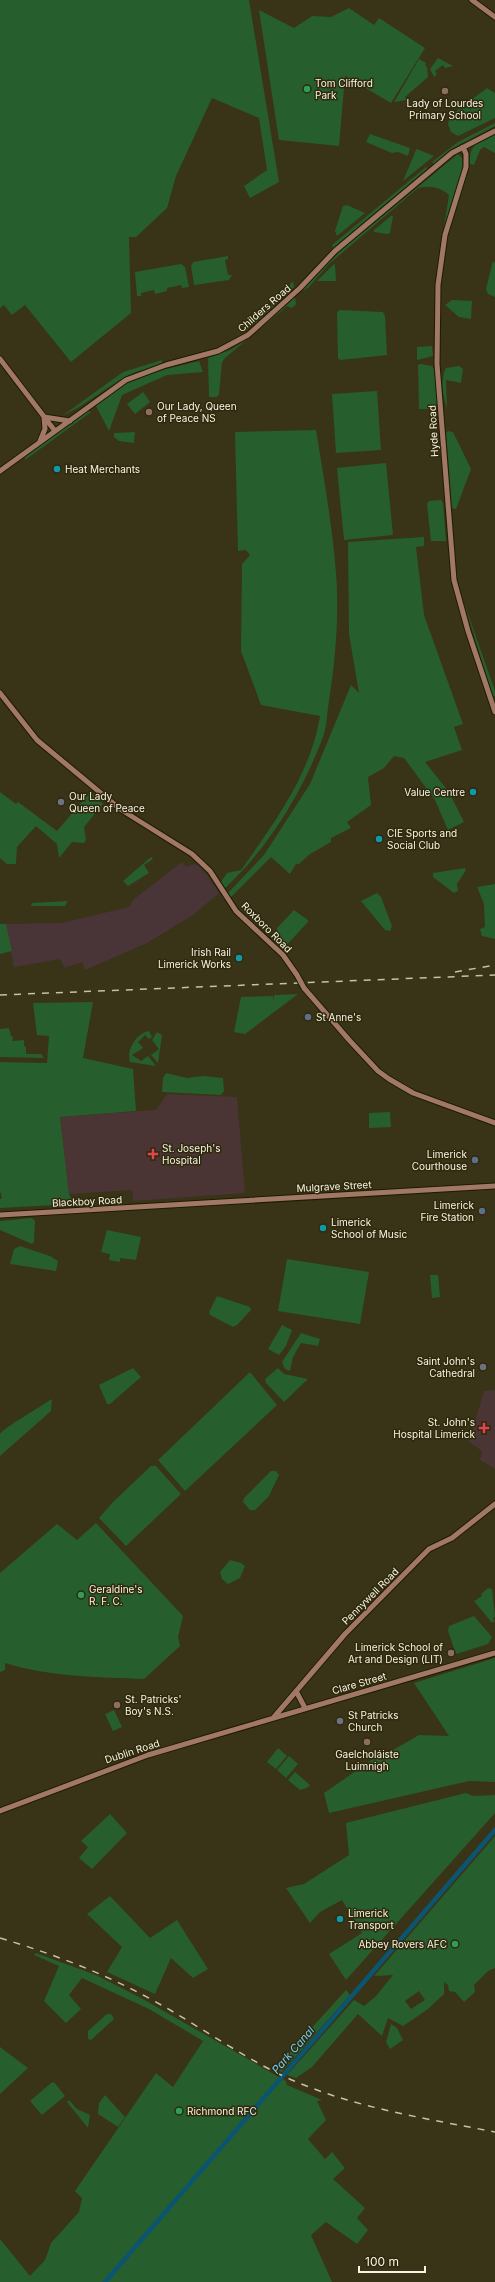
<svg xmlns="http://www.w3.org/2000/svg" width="495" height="2282" font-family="Inter,sans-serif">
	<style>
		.industrial { fill: #493537 }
		.medical { fill: #4a3534 }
		.green { fill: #275e2d; fill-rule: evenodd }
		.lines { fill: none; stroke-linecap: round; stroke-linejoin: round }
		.canal { stroke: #0b5570; stroke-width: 4.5 }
		.secondary-casing { stroke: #201b01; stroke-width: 7 }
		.secondary { stroke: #a07865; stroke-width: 5 }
		.rail { stroke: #c5c1ad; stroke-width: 1.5; stroke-dasharray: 7 7; stroke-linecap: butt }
		.secondary-bridge-casing { stroke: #201b01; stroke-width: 7; stroke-linecap: butt }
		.secondary-bridge { stroke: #a07865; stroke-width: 5 }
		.leisure-dot { fill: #2e9e5b; stroke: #2f290d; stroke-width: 1.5 }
		.education-dot { fill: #8d6e63; stroke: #2f290d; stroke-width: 1.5 }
		.culture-dot { fill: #0f9aa8; stroke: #2f290d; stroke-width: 1.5 }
		.worship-dot { fill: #6b7280; stroke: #2f290d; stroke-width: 1.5 }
		.service-dot { fill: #5c6f8a; stroke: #2f290d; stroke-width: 1.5 }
		.health-dot { fill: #e0444e; stroke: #2f290d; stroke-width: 1.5 }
		.labels { text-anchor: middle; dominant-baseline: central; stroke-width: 3; stroke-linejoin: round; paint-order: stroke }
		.poi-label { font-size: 10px; fill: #f7f4e3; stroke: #2f290d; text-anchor: start }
		.street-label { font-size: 10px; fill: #f7f4e3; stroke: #2f290d }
		.water-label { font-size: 11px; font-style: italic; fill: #75cef8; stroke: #2f290d }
	</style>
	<rect width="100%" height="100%" fill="#393318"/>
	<!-- industrial -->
	<path class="industrial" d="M182,862L186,867L194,864L198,865L207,875L219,893L193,915L147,943L85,970L82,962L65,968L60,959L14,967L6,924L61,923L129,907L133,900Z"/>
	<!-- medical -->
	<path class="medical" d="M167,1094L237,1097L245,1193L133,1201L132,1190L69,1194L60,1117L156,1110Z
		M495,1390V1469L480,1460L482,1451L469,1442L484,1391Z"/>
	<!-- green -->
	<path class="green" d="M0,0H249L279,182L250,198L244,186L267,170L259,118L212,98L176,176L167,208L136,237H129L131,313L71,362L25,305L12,315L4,305L0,308Z
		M349,8L374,25L379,18L425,48L391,103L345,76L339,146L279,140L259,10L294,28L312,16L331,17Z
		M438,58L453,66L445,68L443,65L435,71L437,74L434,77L430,69Z
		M419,59L426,63L425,65L427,67L428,77L405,97L407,100L394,102Z
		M487,88L495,93V118L458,136L451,132L448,124L450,116Z
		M495,123V126L451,149L434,164L432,162L458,142Z
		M370,134L410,148L408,156L398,152L392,153L366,142Z
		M495,134V153L484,147L480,150L474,165L470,164C469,143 479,142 495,134Z
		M417,149L434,156L403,181L416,150Z
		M458,154L462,158L463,167L443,233L449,195C441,187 429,185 418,188L329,264L308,288L302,291L304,286L345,247Z
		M426,167L428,168L333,248L332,245Z
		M347,205L365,213L337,236L335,231L343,206Z
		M391,216H393L390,233L387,234L374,232V230Z
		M228,256V259L225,260L228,275H232L229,280L194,285L191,266L193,262Z
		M493,261L495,263V297L488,294L486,289Z
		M181,264L185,267L189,287L182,288L181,285L167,288V291L155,294L154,290L141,293V296H137L135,272Z
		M334,264L335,265L336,281H317Z
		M293,281L294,287L254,325L252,323L278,299Z
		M295,297L296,304L292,308L287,306L225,358L222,362L219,394L217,397H209L208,358L230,350L248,339Z
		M452,300L472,301L471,319L459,317L445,305Z
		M340,310L383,312L385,316L387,355L340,360L338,358L337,312Z
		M432,346L433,356L417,360V347Z
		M162,360V364C152,368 139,370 129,375C106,387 86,405 62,416L123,372Z
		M199,361L203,372L167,375L122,395L109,431L96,406C116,378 168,369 199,361Z
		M421,364L432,366L434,369L438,408L436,409H419L418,365Z
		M459,366L463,369L461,383L446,380L447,408C443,397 440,378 446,368Z
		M377,391L381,450L336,453L332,394Z
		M143,392L150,402L135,414L127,404Z
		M88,411L91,412L25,460V457Z
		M316,430C323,473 331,518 335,562C340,608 336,655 329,701C327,712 327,726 323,737C302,793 269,847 225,888L221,882L227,873L241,870C274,823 311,774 320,716L261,705L241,651L242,564L250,555L246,550L238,551L235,432Z
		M448,431L453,432L471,469L456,509L452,508L446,433Z
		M135,432L134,443L119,441L114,437V433Z
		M386,463L393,535L344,540L337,468Z
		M441,500L443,503L446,541H431L427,504L429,501Z
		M424,537V546L416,547L424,615L463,724L454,727L462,750L425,762L449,792L464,822L448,830L435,800L404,758L394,756L384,768L368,777L371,805L347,822L351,828L331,838V842L310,854L299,864H296L290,874L271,857L231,897L228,893L264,855L310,784L351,685L359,693L349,634L348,542Z
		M462,597L495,691V696H493Z
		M0,792L16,804L18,802L57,831L90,792L103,804L84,827L86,840L84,843L72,842L59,858L57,844L36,826L17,847L16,864H7L0,858Z
		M151,857L153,859L144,865L149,873L128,886L123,881Z
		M465,868L466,870L457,884L458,891L454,893L433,877V873Z
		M495,884V939L482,936L480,929L485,927L484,904L477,887Z
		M377,893L381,897L392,926L390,931L385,930L361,901Z
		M68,901L65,906H31L32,903Z
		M294,910L308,920V922L282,950L272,940L278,933L277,928Z
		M0,924H6L12,951L0,954Z
		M298,994L245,1034L234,1032L241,997L273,996L274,1001V995Z
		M93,1002L83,1058L133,1069L136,1111L60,1117L69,1194L74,1204L0,1208V1199L2,1198L0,1191V1062L47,1063L49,1036L37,1035L33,1003Z
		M9,1028L11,1036L13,1037L12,1041L24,1040V1046L26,1047V1054H41L44,1058L0,1057V1029Z
		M149,1031L152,1037L149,1039L145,1035L138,1042L143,1048L132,1055L141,1061L148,1056L156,1066L130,1062C126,1049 137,1033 149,1031Z
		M157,1032L162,1035L158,1063L151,1055L159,1049L152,1040Z
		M166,1073L187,1078L203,1076L223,1078L224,1091L221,1095L162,1092L163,1078Z
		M390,1112L391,1127L369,1128V1113Z
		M32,1218L35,1221L34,1242L32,1244L0,1230V1221Z
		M107,1230L141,1237L136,1260L120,1258V1262L109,1260L110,1254L101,1252Z
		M20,1246L50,1256L58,1261L56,1271L10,1264L14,1249Z
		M287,1259L369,1272L360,1324L278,1311Z
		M430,1275H438L440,1297L432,1298Z
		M217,1296L250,1307L251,1310L237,1325L233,1327L210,1315L209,1312Z
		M282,1325L292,1330L286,1346L279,1355L268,1349Z
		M301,1333L320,1339L318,1346L301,1343L293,1357L290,1371L285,1369L282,1362Z
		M133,1368L141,1377L110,1404H107L99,1385Z
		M278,1368L284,1374L308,1379L284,1402L266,1383L265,1379Z
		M250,1372L277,1405L185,1491L158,1460Z
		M52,1399L51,1411L0,1456C0,1450 0,1440 0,1434C2,1429 43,1405 52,1399Z
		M151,1466H156L181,1494L126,1546L99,1518L113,1502Z
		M271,1471H276L279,1475L269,1496L255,1510H250L243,1502L244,1498Z
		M96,1523L183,1616L178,1637L180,1646L144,1679C97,1677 51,1677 5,1663V1670L0,1672V1573L57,1524L77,1540Z
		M230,1560L241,1563L245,1566L240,1578L228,1584L222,1579L220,1572Z
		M488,1588L492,1589L495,1616L493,1619L495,1621L492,1623L474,1601L482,1596L481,1594Z
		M474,1616L492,1637L488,1644L456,1654L448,1631L449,1626Z
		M495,1658V1782L469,1781L329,1813L324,1793L376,1757L378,1753L386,1754L419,1735L449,1736L414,1683Z
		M114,1710L122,1727L113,1731L105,1714Z
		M278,1748L287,1756L276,1769L267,1762Z
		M289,1756L298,1764L286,1778L277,1770Z
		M295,1772L310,1785L307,1788L300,1790L288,1780Z
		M466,1793L473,1796L495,1795V1813L346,1980L329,1954L362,1933L342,1900L320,1912L310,1923L286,1888L304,1884L349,1855L346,1823Z
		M110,1814L127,1833L92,1869L79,1858L88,1847L81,1841Z
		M495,1836V1968L488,1971L474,1985L475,1992L464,2002L455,1992L449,1991L448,1985L444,1982V1994L428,2009L406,2024L403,2026L388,2018L382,2036L358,2014L312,2067L296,2078L287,2075L354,2000L364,2006L376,1996L393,1975L374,1976ZM419,1991L425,2000L411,2009L405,2001Z
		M110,1896L150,1938L177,1920L208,1969L193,1978L171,1958L155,1994L107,1972L122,1947L87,1914Z
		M36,1953L96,1975L141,1998L286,2081L287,2085L322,2100L317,2101L326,2120L308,2139L325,2159L332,2152L345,2168L333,2179L365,2208L357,2218L368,2230L357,2244L326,2222L311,2235L332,2282H0V2239L30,2276L45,2260L51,2243L79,2212L82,2198L75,2191L156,2073L173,2087L203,2041L149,2009L82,1978L69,1995L81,2009L66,2023L44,2001L59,1966L34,1955Z
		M346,1990L350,1995L282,2072L279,2071L289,2053Z
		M107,2014H111L114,2019L91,2040L88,2039V2031Z
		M391,2024L397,2028L403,2040L390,2049L386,2042Z
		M0,2047L28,2068L0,2094Z
		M54,2082L65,2096L42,2115L30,2101L51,2083Z
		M105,2095L125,2117L118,2127L98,2114L99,2103Z
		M69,2100L77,2109L90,2115L88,2128L67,2102Z"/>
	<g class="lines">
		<!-- canal -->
		<path class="canal" d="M105,2282L495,1830"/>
		<!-- secondary casing -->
		<g class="secondary-casing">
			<path id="secondary" d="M472,0L495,17
				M463,147L466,154V167L445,235L438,285L437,364L454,580L468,631L495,712
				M0,359L55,431
				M40,441L45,429L44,417L70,421
				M0,471L126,380L166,365L218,351L248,335L300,288L335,251L452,153L495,131
				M0,693L37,740L120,809L192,854L210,871L236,911L283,955L297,975
				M304,988L350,1041L378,1071L389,1079L413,1093L495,1123
				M0,1215L495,1186
				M296,1691L305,1708
				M274,1717L345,1634L429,1549L452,1538L495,1504
				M0,1811L148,1755L495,1653"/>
		</g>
		<!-- secondary -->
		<use href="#secondary" class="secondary"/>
		<!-- rail -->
		<path class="rail" d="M455,972L495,965
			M0,995L495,975
			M0,1938C50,1953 98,1971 143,1995C187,2018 227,2047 271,2070C341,2106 419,2117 495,2132"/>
		<!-- secondary-bridge casing -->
		<g class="secondary-bridge-casing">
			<path id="secondary-bridge" d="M297,975L304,988"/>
		</g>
		<!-- secondary-bridge -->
		<use href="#secondary-bridge" class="secondary-bridge"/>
	</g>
	<!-- markers -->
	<g class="leisure-dot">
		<circle cx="307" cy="89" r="4"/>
		<circle cx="81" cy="1595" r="4"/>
		<circle cx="455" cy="1944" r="4"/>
		<circle cx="179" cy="2111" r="4"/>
	</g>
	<g class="education-dot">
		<circle cx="445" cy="91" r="4"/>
		<circle cx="149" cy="412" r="4"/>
		<circle cx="451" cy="1653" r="4"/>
		<circle cx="117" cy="1705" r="4"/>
		<circle cx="367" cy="1742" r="4"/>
	</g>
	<g class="culture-dot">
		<circle cx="57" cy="469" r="4"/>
		<circle cx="473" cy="792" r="4"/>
		<circle cx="379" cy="839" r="4"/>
		<circle cx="239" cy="958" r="4"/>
		<circle cx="323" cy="1228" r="4"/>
		<circle cx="340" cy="1919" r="4"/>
	</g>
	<g class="worship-dot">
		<circle cx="61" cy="802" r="4"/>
		<circle cx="483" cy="1367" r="4"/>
		<circle cx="340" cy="1721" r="4"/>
	</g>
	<g class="service-dot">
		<circle cx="308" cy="1017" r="4"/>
		<circle cx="475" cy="1160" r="4"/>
		<circle cx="482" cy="1211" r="4"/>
	</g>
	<g class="health-dot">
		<path d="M151 1148h4v4h4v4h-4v4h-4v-4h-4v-4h4z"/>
		<path d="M482 1422h4v4h4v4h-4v4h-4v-4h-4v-4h4z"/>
	</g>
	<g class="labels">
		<!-- poi labels -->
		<g class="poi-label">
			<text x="315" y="83">Tom Clifford<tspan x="315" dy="12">Park</tspan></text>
			<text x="445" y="103" text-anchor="middle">Lady of Lourdes<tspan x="445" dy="12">Primary School</tspan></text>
			<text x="157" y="406">Our Lady, Queen<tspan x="157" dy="12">of Peace NS</tspan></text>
			<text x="65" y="469">Heat Merchants</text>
			<text x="465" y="792" text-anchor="end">Value Centre</text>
			<text x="69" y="796">Our Lady<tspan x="69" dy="12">Queen of Peace</tspan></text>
			<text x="387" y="833">CIE Sports and<tspan x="387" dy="12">Social Club</tspan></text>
			<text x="231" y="952" text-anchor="end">Irish Rail<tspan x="231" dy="12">Limerick Works</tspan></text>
			<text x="316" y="1017">St Anne's</text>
			<text x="162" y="1148">St. Joseph's<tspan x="162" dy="12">Hospital</tspan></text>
			<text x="467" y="1154" text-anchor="end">Limerick<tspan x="467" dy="12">Courthouse</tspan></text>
			<text x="474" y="1205" text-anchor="end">Limerick<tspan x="474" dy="12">Fire Station</tspan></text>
			<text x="331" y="1222">Limerick<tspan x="331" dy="12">School of Music</tspan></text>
			<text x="475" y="1361" text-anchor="end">Saint John's<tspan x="475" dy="12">Cathedral</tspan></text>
			<text x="475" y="1422" text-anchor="end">St. John's<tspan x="475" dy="12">Hospital Limerick</tspan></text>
			<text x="89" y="1589">Geraldine's<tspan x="89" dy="12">R. F. C.</tspan></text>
			<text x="443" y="1647" text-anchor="end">Limerick School of<tspan x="443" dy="12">Art and Design (LIT)</tspan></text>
			<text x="125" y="1699">St. Patricks'<tspan x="125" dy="12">Boy's N.S.</tspan></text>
			<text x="348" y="1715">St Patricks<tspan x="348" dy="12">Church</tspan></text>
			<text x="367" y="1754" text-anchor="middle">Gaelcholáiste<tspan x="367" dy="12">Luimnigh</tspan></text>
			<text x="348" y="1913">Limerick<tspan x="348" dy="12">Transport</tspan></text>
			<text x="447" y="1944" text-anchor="end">Abbey Rovers AFC</text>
			<text x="187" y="2111">Richmond RFC</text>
		</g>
		<!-- street labels -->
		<g class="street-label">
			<text transform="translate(264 308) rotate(-41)">Childers Road</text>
			<text transform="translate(433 431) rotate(-93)">Hyde Road</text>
			<text transform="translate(267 927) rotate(45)">Roxboro Road</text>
			<text transform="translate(334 1186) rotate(-3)">Mulgrave Street</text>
			<text transform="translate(87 1201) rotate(-3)">Blackboy Road</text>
			<text transform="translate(370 1596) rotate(-45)">Pennywell Road</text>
			<text transform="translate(359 1683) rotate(-16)">Clare Street</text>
			<text transform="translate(132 1751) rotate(-18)">Dublin Road</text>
		</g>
		<!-- water labels -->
		<g class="water-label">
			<text transform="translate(293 2050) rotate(-49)">Park Canal</text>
		</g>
	</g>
	<!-- scale -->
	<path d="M359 2266v6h66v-6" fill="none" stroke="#f7f4e3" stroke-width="2"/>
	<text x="365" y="2266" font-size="12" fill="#f7f4e3" stroke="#2f290d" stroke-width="3" paint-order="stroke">100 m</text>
</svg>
